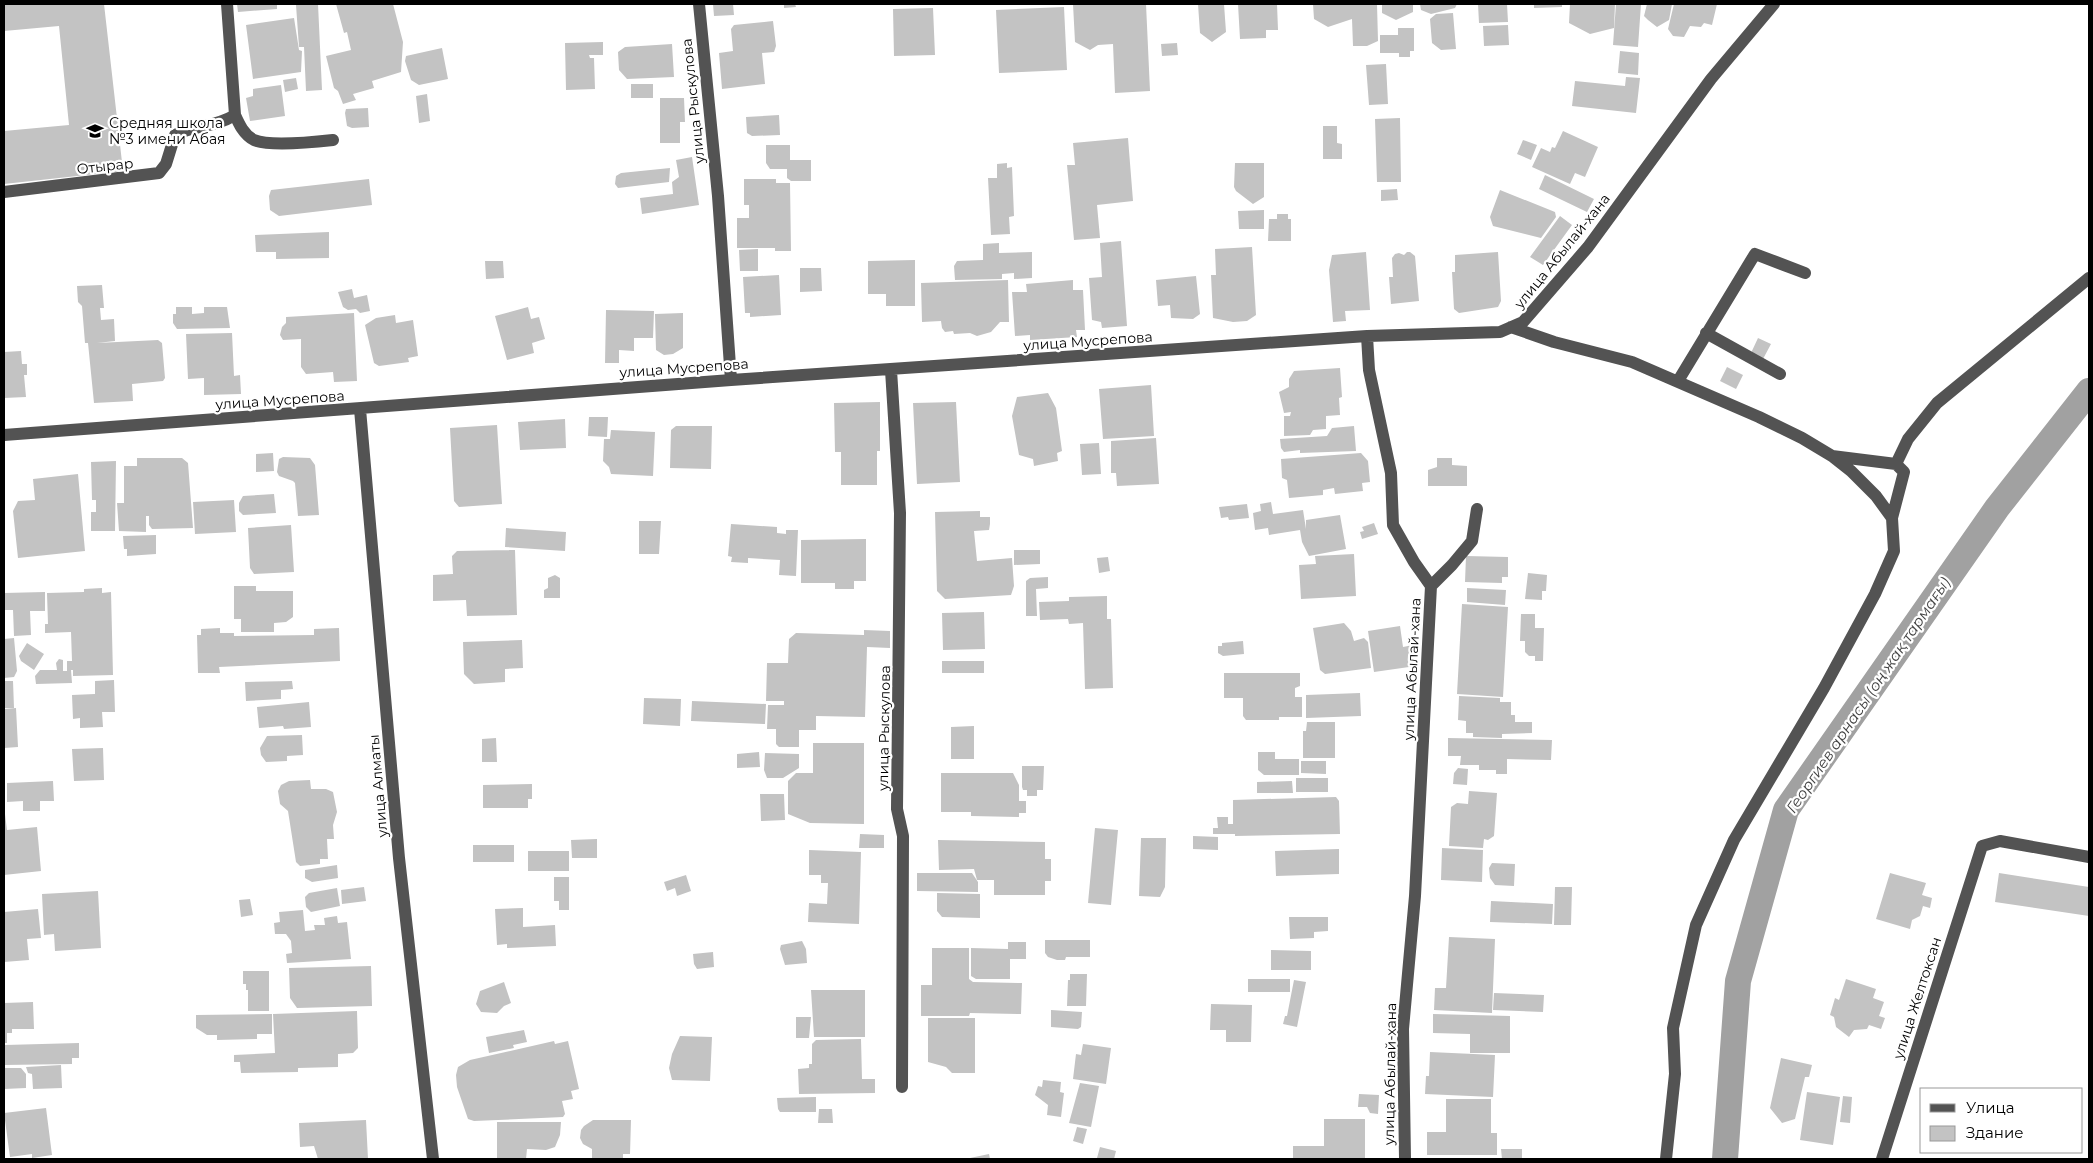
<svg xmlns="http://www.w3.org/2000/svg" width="2093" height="1163" font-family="Montserrat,sans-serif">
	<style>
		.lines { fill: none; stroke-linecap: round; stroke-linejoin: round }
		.canal { stroke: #a1a1a1; stroke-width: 26 }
		.building { fill: #c3c3c3 }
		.minor { stroke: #535353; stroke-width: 12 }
		.labels { text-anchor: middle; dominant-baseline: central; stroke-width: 4.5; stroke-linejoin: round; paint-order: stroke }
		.street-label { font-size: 14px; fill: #000; stroke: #fff }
		.poi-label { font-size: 14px; fill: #000; stroke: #fff; text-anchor: start }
		.water-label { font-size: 15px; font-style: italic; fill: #424242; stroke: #fff }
	</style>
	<rect width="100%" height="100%" fill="#fff"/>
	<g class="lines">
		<!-- canal -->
		<path class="canal" d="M1725,1159L1738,981L1786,810L1997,508L2089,391"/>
	</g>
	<!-- building -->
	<path class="building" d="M4,4H104L123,171L4,184V131L69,125L59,26L4,31Z
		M237,4H277V9L238,12Z
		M318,4L322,90L306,91L304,47H299L296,5Z
		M336,4H393L403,42L401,72L372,81L374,88L353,94L356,100L343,104L338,91L334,88L326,56L351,50L347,32L344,33Z
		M713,4H733L734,15L714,16Z
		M784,4H795L796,7L784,8Z
		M1073,4H1146L1150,91L1115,93L1113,44L1098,45L1090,50L1075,42Z
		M1198,4H1224L1226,32L1212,42L1200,33Z
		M1238,4H1277L1278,30H1266V38L1240,39Z
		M1313,4H1377L1378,41L1367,46H1353L1352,19L1328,27L1314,19Z
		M1382,4H1413V12L1396,20L1382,13Z
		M1420,4H1457L1455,8L1431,14L1421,10Z
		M1478,4H1507L1508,22L1479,23Z
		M1534,4H1562V7L1534,8Z
		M1570,4H1615L1614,28L1590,34L1569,23Z
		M1616,4H1641L1638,47L1613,45Z
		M1647,4H1672L1669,20L1657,27L1648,20L1644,16Z
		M1674,4H1717L1712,25L1704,23L1701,27L1690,26L1684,37L1673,36L1668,29Z
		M1064,7L1067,70L999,73L996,10Z
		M933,8L935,55L894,56L893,9Z
		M1453,13L1456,49L1441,50L1432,43L1430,19L1436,14Z
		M294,18L299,50L302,51L301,72L253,79L246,25Z
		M773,21L776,46L774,52L762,53L765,84L722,89L719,53L733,51L731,29L734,25Z
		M1508,25L1509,45L1484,46L1483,26Z
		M1398,28H1414V51H1410V57H1399V53H1380V35H1398Z
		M603,42V55H589L590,58H594L595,89L566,90L565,43Z
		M1177,43L1178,55L1162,56L1161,44Z
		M672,44L674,77L627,79L619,70L618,52L625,47Z
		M442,48L448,79L419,85L411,80L405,61L406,56Z
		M1620,51L1639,53L1638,75L1618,73Z
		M1386,64L1388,104L1369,105L1366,65Z
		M1626,77L1640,78L1636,113L1572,106L1575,81L1625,86Z
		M296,78L298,89L285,92L283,80Z
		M631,84H653V98H631Z
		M281,85L285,116L250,121L246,98L253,96V89Z
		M427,94L430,121L419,123L416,96Z
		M660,98H684L685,122H680V143H660Z
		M368,108L369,127L352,128L347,126L345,113L346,109Z
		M779,115L780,135L752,136L747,133L746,117Z
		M1400,118L1401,182H1377L1375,119Z
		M1323,126H1337V143L1342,144V159H1323Z
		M1563,131L1598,147L1585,177L1575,173L1570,184L1532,167L1541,148L1550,152L1552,147L1555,148Z
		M1128,138L1133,201L1097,205L1100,238L1074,240L1067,165H1075L1073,143Z
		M1523,140L1537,145L1531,160L1517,154Z
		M766,145H790V160H811V181H791L787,178V169H770L766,163Z
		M692,157L699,205L642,214L640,198L673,194L672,182L679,177L676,160Z
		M1007,163V168L1012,167L1014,216L1009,217L1010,234L991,235L988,178H997V164Z
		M1235,163H1264V197L1253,204L1236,191L1234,187Z
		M670,168L669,182L618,188L615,184L616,176L621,173Z
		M1545,175L1594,199L1587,212L1539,189Z
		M369,179L372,205L279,216L270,210L269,196L271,190Z
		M744,179H776V183H790L791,251H775V248H737V218H749V205H744Z
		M1397,189L1398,200L1381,201V190Z
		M1500,190L1555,212L1556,217L1541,238L1493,226L1490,217Z
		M1264,210V229H1239L1238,211Z
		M1277,214H1288V219H1291V241H1268L1269,219H1277Z
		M1560,216L1572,225L1543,265L1530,257Z
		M329,232V258L276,259V252H256L255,235Z
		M1121,241L1127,326L1102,328L1101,322L1092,320L1089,278L1102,277L1100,243Z
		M999,243V253L1032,252V278L1014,279V273L1002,274V279L955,280L954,266L957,261L983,260V244Z
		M1252,247L1256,315L1247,321L1233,322L1213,318L1211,275H1216L1215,249Z
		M758,249V271H740L739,250Z
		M1366,252L1370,310L1345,311L1346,321L1333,322L1329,270L1332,255Z
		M1407,252H1410L1415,256L1419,301L1391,304L1389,277H1393L1392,258L1395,254L1399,253L1404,255Z
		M1498,252L1501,301L1498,307L1459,313L1454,309L1452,272H1455V255Z
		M915,260V306H886V294H868V261Z
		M485,261H503L504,278L486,279Z
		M800,268H821L822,291L800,292Z
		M779,275L781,315L750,317V313H745L743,277Z
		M1196,276L1200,314L1193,319L1171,318L1170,305L1158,306L1156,280Z
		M1008,280L1009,322H1000L991,332L977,336L970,333L954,334L953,331L945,332L942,328L941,321L922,322L921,283Z
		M1073,280V290H1083L1085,330H1076L1077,337L1030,340V335L1015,336L1012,292H1027L1026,284Z
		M102,285L104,308H100L101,320L114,319L115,341L97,343L158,340L162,343L165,378L163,381L132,384L133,401L94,403L88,343H85L82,306L78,302L77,286Z
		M352,289L354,298L367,295L370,311L360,313L356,309L348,310L343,307L338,292Z
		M176,307H192V314L204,313V307H227L230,328L177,329L173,323V314H176Z
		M528,307L531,319L539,317L545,339L532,343L534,353L507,360L495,316Z
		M606,310L654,311L653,338H634V351L619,350V363H605Z
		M354,313L357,381L334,382L333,372L306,374L301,367V339L283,340L280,335L282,327L286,323V317Z
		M683,313V348L673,354L664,355L656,350L655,314Z
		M395,315L396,323L413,320L418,356L408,358L409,362L379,366L374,363L365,325L376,318Z
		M232,333L234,376L240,375L241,394L204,395V378L188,379L186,334Z
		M1758,338L1771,344L1763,359L1751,353Z
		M21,351L22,364H27V375H24L26,397L4,398V352Z
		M1727,367L1743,375L1736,389L1720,381Z
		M1340,368L1342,397L1339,398L1340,415L1326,416V429L1313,430L1310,435L1284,436V416H1290L1291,412L1284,413L1279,392L1289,387V379L1294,371Z
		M1151,385L1154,436L1103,439L1099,389Z
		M1048,393L1056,408L1062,451L1057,453L1058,461L1034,466L1033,459L1019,455L1012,416L1017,397Z
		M880,402V451H877V485H841V452H835L834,403Z
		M956,402L960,482L917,484L913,403Z
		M589,417H608L607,437L588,436Z
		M565,419L566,448L520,450L518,422Z
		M497,425L502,504L459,507L454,501L450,428Z
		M676,426H712L711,469L670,468L671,430Z
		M1354,426L1356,451L1300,453V450L1284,452L1281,448L1280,439L1327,436L1332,428Z
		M611,430L655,432L653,476L611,474L609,467L603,461L604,439H610Z
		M1156,438L1159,484L1117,486L1116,473H1111V441Z
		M1099,443L1101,474L1082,475L1080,444Z
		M273,453L274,471L256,472V454Z
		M1361,453L1368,461L1370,482L1362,483L1363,491L1335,494L1334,488L1323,490V495L1289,498L1287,480L1282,478L1281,459Z
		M283,457L310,458L315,465L319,515L298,516L295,483L293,481L279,476L277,472L279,459Z
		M137,458H182L188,463L193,528L152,529L149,525V516H146V532L119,531L117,503H124V466H137Z
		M1437,458H1452V465L1467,466V486H1428V470L1437,467Z
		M116,461L115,531H91V512H96V500H92L91,462Z
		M78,474L85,551L18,558L13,511L18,501L35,500L33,479Z
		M274,494L276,513L243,515L239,511V503L243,496Z
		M234,500L236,532L195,534L193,502Z
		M1271,502L1273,514L1303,510L1306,529V520L1340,515L1346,549L1309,556L1302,542L1300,530L1269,535L1268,528L1255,530L1253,513L1261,511L1260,504Z
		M1247,504L1249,518L1229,520L1228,517L1221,518L1219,507Z
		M980,511V517H990V524L989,530L974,531L977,561L1012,558L1014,586L1011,595L945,599L937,591L935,512Z
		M639,521H661L659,554H639Z
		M1374,523L1378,534L1362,539L1360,532L1364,531L1362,527Z
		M731,524L777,527V533L786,534V530H798L796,576L779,575L780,560L748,558V563L731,562L732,557L728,556Z
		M291,525L294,572L254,574L250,568L248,528Z
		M506,528L566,532L565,551L505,547Z
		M156,535V554L127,556V549H124L123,536Z
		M866,539V581H854V589H835V583H801V540Z
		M515,550L517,615L467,616L466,600L433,601V575L453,574L452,556L457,551Z
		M1014,550H1040V564L1014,565Z
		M1354,554L1356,596L1301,599L1299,565L1316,564L1315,556Z
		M1466,556L1508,557V577H1502V583L1465,582Z
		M1108,557L1110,571L1099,573L1097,558Z
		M1528,573L1547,575L1546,591H1542V600L1525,599Z
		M555,575L560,578V598H544V590L548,588V578Z
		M1048,577V588L1036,589L1037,616H1026V581L1030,578Z
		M234,586H256V591H293V617L286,622L274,623V632H241V619H234Z
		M102,588V593L111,592L113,675L73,676V670H71L72,683L36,684L35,676L40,670H57L56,663L59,659L63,660V671H67V661H72L71,632L45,633V624H48L47,593L84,592V589Z
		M1467,588L1506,590L1505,605L1467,602Z
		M45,592V611H30L31,635L14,636L13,610H4V593Z
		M1107,596V619H1111L1113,688L1085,689L1083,623L1069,624L1068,619L1040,620L1039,602L1069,601V597Z
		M1462,604L1508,607L1503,697L1457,694Z
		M984,612L985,649L943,650L942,613Z
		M1521,614H1535V628H1544L1543,661H1535V656H1529L1525,652V641H1520Z
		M1344,623L1351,631L1354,641L1364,638L1368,642L1371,668L1325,674L1320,670L1313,628Z
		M1400,626L1403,647L1413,645L1416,666L1374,672L1368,631Z
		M220,628V633H234V636L314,635V629L339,628L340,661L219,667L220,673H198L197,635H201V629Z
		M864,630L890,631V648L867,647L865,717L816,716V730H799V747H779L776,744V729H767L768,705H784V701H766L767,663H788L789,639L796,633L864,635Z
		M14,638L17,671L14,677L4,678V639Z
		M522,640L523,668L505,669V682L474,684L464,674L463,642Z
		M1243,641L1244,654L1223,656L1218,653V646H1222V643Z
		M27,643L44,654L34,670L21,661L19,656Z
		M942,661H984V673H942Z
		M1224,673H1300V686L1295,688V697H1302V717H1279V720H1246L1243,716V698H1224Z
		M114,680L115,712H102L103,727L80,728V718L73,719L72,695L95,694V681Z
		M4,681H13L14,708H4Z
		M292,681L293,689L281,690V699L246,701L245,682Z
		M1360,693L1361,716L1306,718V695Z
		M1459,696L1500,698V702H1511V715H1515V722H1532V733L1502,734V738L1473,737V733H1466V721L1458,720Z
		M644,698L681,699L680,726L643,724Z
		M692,701L766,704L765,724L691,721Z
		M309,702L311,727L284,729L283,726L259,728L257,707Z
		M16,708L18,747L4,748V709Z
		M1307,722H1335V758H1303V731H1306Z
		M974,726V759H951V727Z
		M302,735L303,755L287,756V761L266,762L261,755L260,748L267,736Z
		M496,738L497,762H482V739Z
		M1448,738L1552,740L1551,760L1507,759V774H1496V770H1479V765H1460L1461,756H1448Z
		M813,743H864V824L810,823L788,814V781L796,773H813Z
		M103,748L104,780L74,781L72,749Z
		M759,752L760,767L737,768V754Z
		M1258,752H1275V759H1299V775H1264L1258,770Z
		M765,753L799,754V768L783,778H767L764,770Z
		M1301,761H1326V774L1301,773Z
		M1022,766H1044L1043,790H1037V796H1027V790H1023L1022,787Z
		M1458,768L1468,769L1467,785L1453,784L1454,773Z
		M941,773H1013L1019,785V801H1026V813H1019V817L971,816V812H941Z
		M1296,778H1328V792H1296Z
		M310,780L311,789H326L333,792L337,812L333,825L334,839H327L328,859H320V864L300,866L296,862L288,811L280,804L278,791L281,785L289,781Z
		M53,781L54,801H40V811H23V801L7,802V783Z
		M1292,781L1293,793H1257V782Z
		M532,784V799H528V808H483V785Z
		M1469,791L1497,793L1494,836L1488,840L1484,839L1483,848L1449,846L1451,807L1457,803L1468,804Z
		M760,794H784L785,820L761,821Z
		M1336,797L1339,801L1340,834L1235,836V834H1213V828H1218L1217,817H1228V824H1233V800Z
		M4,806L7,830L37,827L41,871L4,875Z
		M1095,828L1118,830L1111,905L1088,903Z
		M860,834L884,835V848H859Z
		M1193,836L1218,837V850L1193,849Z
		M1141,838H1166L1165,887L1160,897L1139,896Z
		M597,839V858H572L571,840Z
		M938,840L1045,842V859H1051V881H1045V895H994V880H977L974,869L939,870Z
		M473,845H514V862H473Z
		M1442,848L1483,850L1482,882L1441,880Z
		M1339,849V874L1276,876L1275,851Z
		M809,850L861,852L859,924L808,922L809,903L827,904L828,883H821V875H809Z
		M528,851H569V871H528Z
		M1492,863L1515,864L1514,886L1495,885L1490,878L1489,868Z
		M337,865L338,878L312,882L305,878V870Z
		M917,873H972L978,882V892L917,891Z
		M1890,873L1926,883L1922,895L1932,898L1930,908L1923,906L1920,916L1912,920L1910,929L1876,919Z
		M1999,873L2089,887V916L1995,902Z
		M686,875L691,891L677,896L675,888L667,891L664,882Z
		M554,877H569V910H559V901H554Z
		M364,887L366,901L342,904L341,890Z
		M1555,887H1572L1571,925H1554Z
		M337,888L340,906L311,912L306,907L305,897L309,893Z
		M98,891L101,948L55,951L54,934L44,935L42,894Z
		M937,893L980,894V918L942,917L937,911Z
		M250,899L253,915L241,917L239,900Z
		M1491,901L1553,904L1552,924L1490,922Z
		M523,908V927L555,925L556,946L507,948V944L497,945L495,909Z
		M38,909L41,938L27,939L29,960L4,962V912Z
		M303,910L305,931L315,930L314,925H325L324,918L337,916L338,923L347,922L351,959L287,963L286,954L292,953L291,941L286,934H275L274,923L280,922L279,912Z
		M1289,917H1328V931L1314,932V938L1290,939Z
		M1449,937L1495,939L1492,1013L1434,1010L1435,988H1446Z
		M1045,940H1090V957H1066L1065,960H1057L1048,957L1045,953Z
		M802,941L806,949L807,963L785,965L780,949L781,945Z
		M1008,942H1026V959H1010V979H976L971,976V948L1008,949Z
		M932,948H969V979L973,982L1022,983L1021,1014L970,1013L969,1016H921V985H932Z
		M1271,950L1311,951V970H1271Z
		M713,952L714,967L697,969L694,964L693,954Z
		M371,966L372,1006L297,1008L290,998L289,968Z
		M243,971H269V1011H248V990H246V984H243Z
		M1070,974H1087L1086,1006H1067L1068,980H1070Z
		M1248,979H1290V992H1248Z
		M1846,979L1876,989L1873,998L1884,1002L1879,1016L1885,1018L1881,1029L1869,1025L1867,1029L1854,1030L1849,1037L1836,1027L1834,1017L1830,1015L1835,998L1839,1000Z
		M1294,980L1306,982L1297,1027L1283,1024L1285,1016H1287Z
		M504,982L511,1003L504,1006L497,1013L481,1012L476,1004L480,991Z
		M811,990H865V1037H814Z
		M1494,993L1544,995L1543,1012L1493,1010Z
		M33,1002L34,1029H12V1033H7V1043H4V1003Z
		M1211,1004L1252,1005L1251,1042H1226V1030H1210Z
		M1051,1010L1082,1012L1081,1027L1078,1029L1051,1027Z
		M357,1011L358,1048L353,1053L338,1054V1067L298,1068V1072L241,1073L240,1062H234V1055L275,1053L273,1014Z
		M272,1014V1034H257V1039L217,1040V1035H207L196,1028V1015Z
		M1433,1014L1510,1016V1053H1470V1034L1433,1033Z
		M796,1017H811L809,1038H796Z
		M928,1018H975V1073H952L946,1067L928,1062Z
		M524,1030L527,1042L513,1045L514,1048L489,1053L486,1037Z
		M680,1036L712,1037L710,1081L672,1080L669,1068L672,1054Z
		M861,1039L862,1079H875V1093L799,1094L798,1069L809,1068V1064H812V1044L816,1040Z
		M554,1041L555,1044L568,1041L579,1089L571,1091L573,1099L562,1101L565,1114L563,1117L474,1121L468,1119L457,1087L456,1075L458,1067L470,1060Z
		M79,1043V1058H72V1064L4,1065L5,1045Z
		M1083,1044L1111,1048L1106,1084L1073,1079L1076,1054L1081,1055Z
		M1430,1052L1495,1055L1493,1097L1425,1094L1426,1076H1429Z
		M1781,1058L1812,1065L1809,1077H1805L1795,1119L1782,1123L1770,1108Z
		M61,1065L62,1088L33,1089L32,1074L28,1073L26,1067Z
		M4,1068H21L26,1074V1088L4,1089Z
		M1043,1080L1061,1082L1060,1092L1064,1093L1061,1117L1047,1115L1048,1105L1035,1095L1038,1086L1042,1087Z
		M1080,1083L1099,1086L1091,1127L1069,1123Z
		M1807,1092L1840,1097L1833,1145L1800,1140Z
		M1359,1094L1379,1095L1378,1114L1370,1113L1367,1107H1358Z
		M1843,1096L1852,1097L1850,1123L1840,1122Z
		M816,1097V1112H780L778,1109L777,1098Z
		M1446,1099H1491V1133H1497V1155H1427V1132H1446Z
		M46,1108L52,1155L32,1158V1154L10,1157L4,1113Z
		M819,1109H832L833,1123H818Z
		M1324,1119H1365V1159H1293V1146H1324Z
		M366,1120L368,1159H318L314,1146L300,1147L299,1123Z
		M593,1120H631L630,1154H623V1159H592V1149L583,1144L580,1138L581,1130L584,1126Z
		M497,1122H561L560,1135L555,1147L546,1150L527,1149L526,1159H497Z
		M1077,1127L1087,1129L1083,1144L1073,1141Z
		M1100,1147L1116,1151L1114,1159L1097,1158Z
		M1501,1149H1522V1159H1502Z
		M989,1154L990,1159H970V1158Z"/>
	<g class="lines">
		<!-- minor -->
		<path class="minor" d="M699,4L718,196L731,380
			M235,115C239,124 244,135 254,140C270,147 315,142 333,140
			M4,192L159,173L166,164L175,135C193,125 214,128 235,115L227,4
			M1511,327L1554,342L1632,362L1759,417L1802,438L1832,456L1896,464L1904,472L1892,518
			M1706,333L1780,374
			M1367,336L1369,370L1391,473L1393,525L1414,562L1431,586L1415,896L1403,1029L1405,1159
			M891,370L900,513L897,809L903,836L902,1087
			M1678,381L1755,254L1805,273
			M360,409L399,858L433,1159
			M4,435L731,380L1367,336L1500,332L1523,322L1588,247L1711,79L1774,4
			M1896,464L1908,439L1937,403L2089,278
			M1431,586L1452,565L1472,541L1477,509
			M1666,1159L1675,1074L1673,1028L1696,925L1734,840L1824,688L1875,594L1894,551L1892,518L1876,496L1851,471L1832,456
			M1882,1159L1982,846L2000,841L2089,857"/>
	</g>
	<!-- icons -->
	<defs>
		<g id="school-bare" transform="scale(1.35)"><path d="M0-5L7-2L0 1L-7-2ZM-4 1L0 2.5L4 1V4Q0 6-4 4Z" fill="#000" stroke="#fff" stroke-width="2.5" paint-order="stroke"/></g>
	</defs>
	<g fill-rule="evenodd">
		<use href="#school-bare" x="95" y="131"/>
	</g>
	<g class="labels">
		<!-- street labels -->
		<g class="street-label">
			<text transform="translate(693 101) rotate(-96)">улица Рыскулова</text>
			<text transform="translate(105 166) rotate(-6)">Отырар</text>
			<text transform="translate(1562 251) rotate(-51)">улица Абылай-хана</text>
			<text transform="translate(1088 341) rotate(-4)">улица Мусрепова</text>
			<text transform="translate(684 368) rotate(-4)">улица Мусрепова</text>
			<text transform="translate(280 400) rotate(-4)">улица Мусрепова</text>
			<text transform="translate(1412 669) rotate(-87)">улица Абылай-хана</text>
			<text transform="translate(884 728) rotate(-89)">улица Рыскулова</text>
			<text transform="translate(378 786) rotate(-95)">улица Алматы</text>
			<text transform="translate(1917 998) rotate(-72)">улица Желтоксан</text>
			<text transform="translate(1390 1074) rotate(-89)">улица Абылай-хана</text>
		</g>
		<!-- poi labels -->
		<g class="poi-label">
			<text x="109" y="123">Средняя школа<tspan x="109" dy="16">№3 имени Абая</tspan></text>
		</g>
		<!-- water labels -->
		<g class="water-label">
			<text transform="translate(1868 695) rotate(-56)">Георгиев арнасы (оң жақ тармағы)</text>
		</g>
	</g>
	<!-- border -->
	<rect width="2093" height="1163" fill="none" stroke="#000000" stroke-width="10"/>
	<!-- legend -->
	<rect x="1920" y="1088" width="162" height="65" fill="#ffffff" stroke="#999999"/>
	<rect x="1930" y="1104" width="25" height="8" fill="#535353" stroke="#999999"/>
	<text x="1966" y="1113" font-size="15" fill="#000000">Улица</text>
	<rect x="1930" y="1126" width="25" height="15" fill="#c3c3c3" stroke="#999999"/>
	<text x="1966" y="1138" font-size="15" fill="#000000">Здание</text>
</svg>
